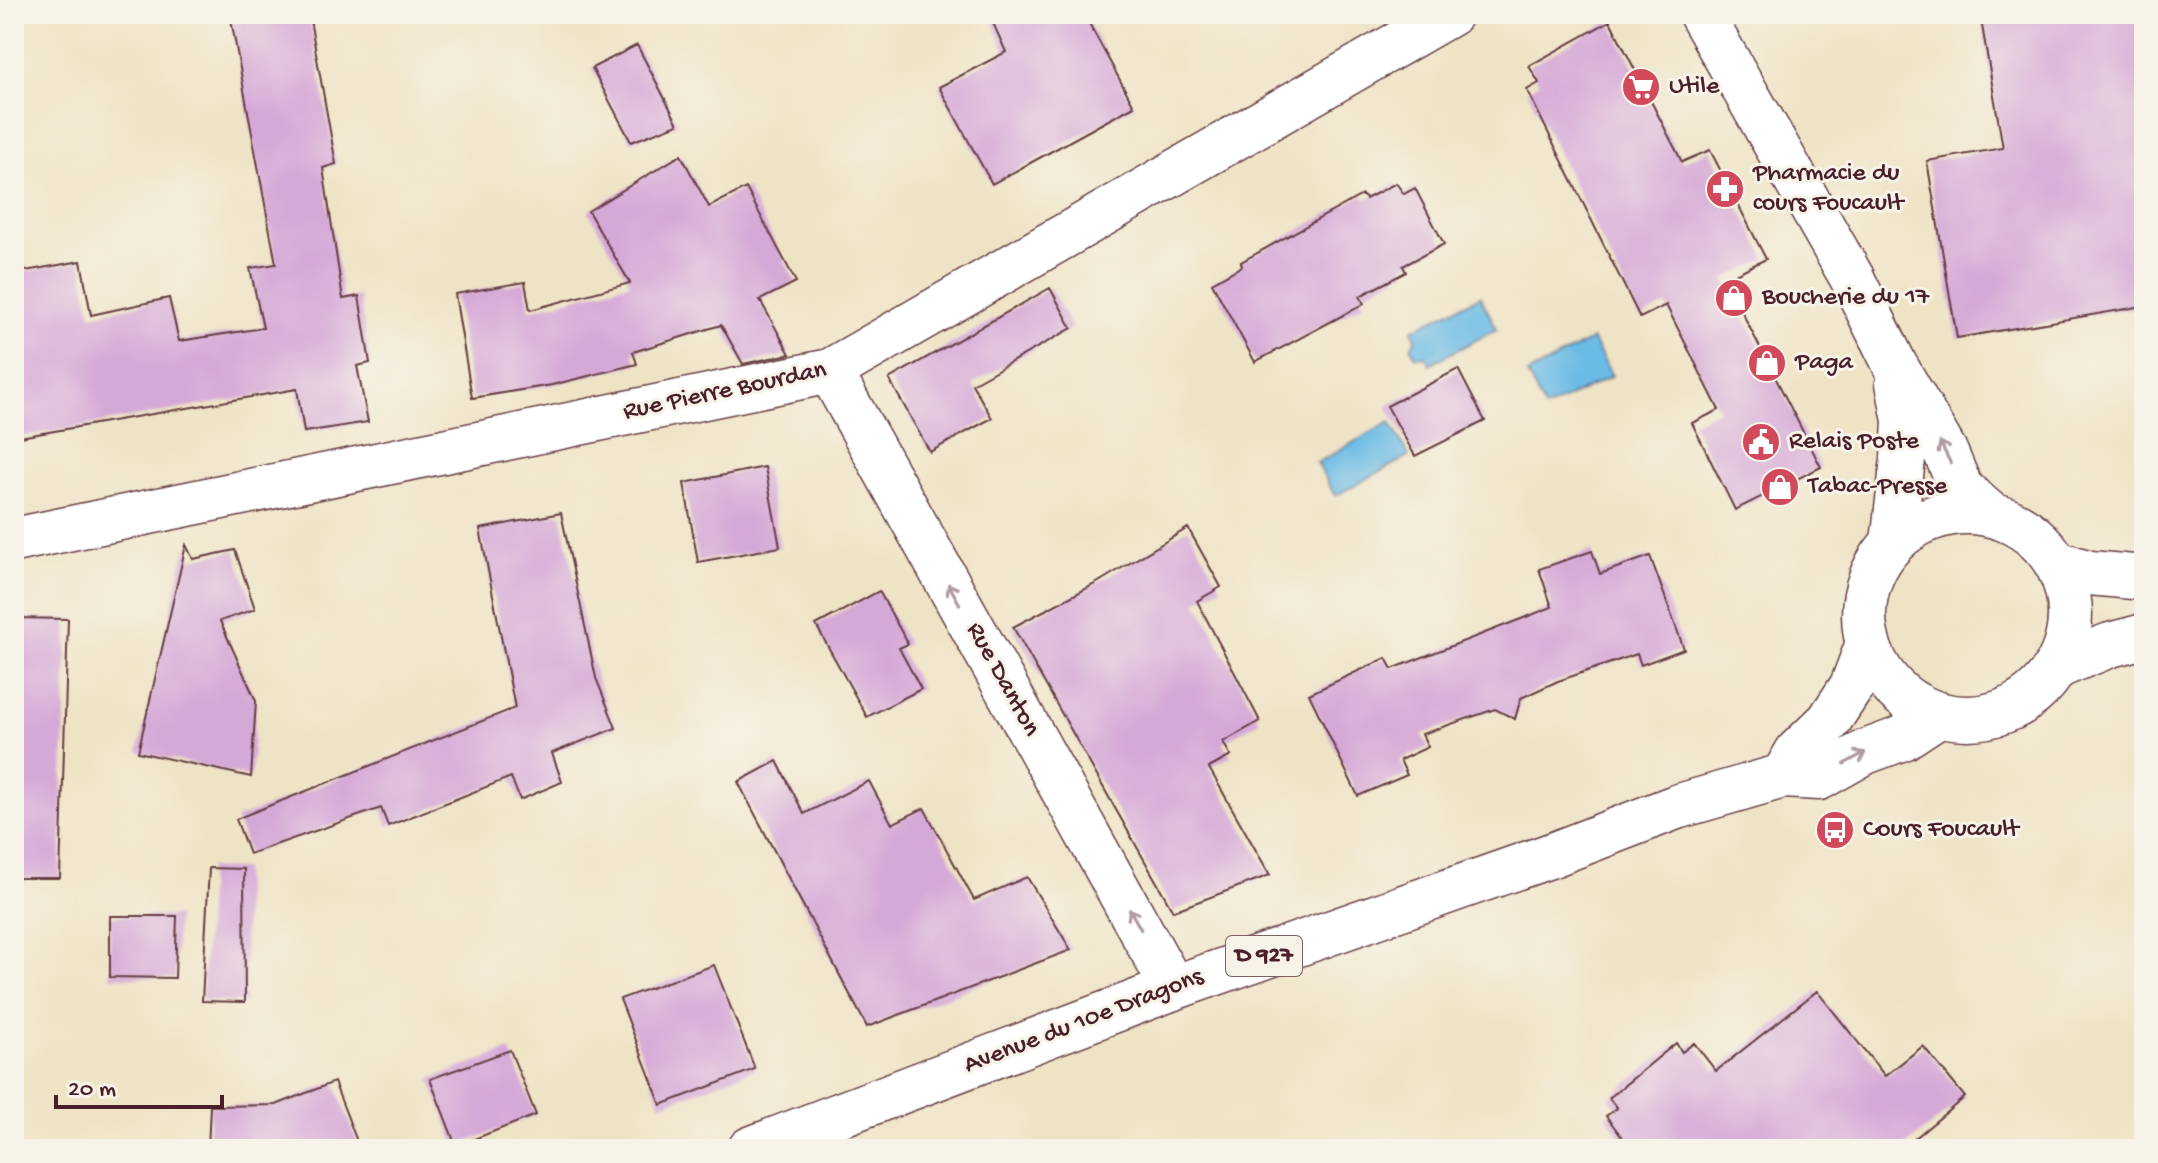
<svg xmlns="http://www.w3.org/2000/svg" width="2158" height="1163" font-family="'Gochi Hand',sans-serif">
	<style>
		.water { fill: #6abbe5; stroke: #5a6d88; stroke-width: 2 }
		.building { fill: #d5a9d7 }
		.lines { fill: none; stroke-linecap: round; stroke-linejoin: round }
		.minor-casing { stroke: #633c42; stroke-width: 47 }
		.major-casing { stroke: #633c42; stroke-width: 47 }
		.minor { stroke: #fff; stroke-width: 44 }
		.major { stroke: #fff; stroke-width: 44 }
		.oneway { stroke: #ae9aa0 }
		.labels { text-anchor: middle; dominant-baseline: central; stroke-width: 6; stroke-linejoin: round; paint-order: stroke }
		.shield { fill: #f7f3e8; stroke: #7e5f64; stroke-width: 2 }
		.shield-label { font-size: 24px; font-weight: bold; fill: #4a1f2b }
		.poi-label { font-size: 26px; fill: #4a1f2b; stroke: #f7f3e8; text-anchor: start }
		.street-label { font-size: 26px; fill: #4a1f2b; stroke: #f7f3e8 }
	</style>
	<rect width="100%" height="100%" fill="#f7f3e8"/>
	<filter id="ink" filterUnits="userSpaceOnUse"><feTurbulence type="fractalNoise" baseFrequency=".0125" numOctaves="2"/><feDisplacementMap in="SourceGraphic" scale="16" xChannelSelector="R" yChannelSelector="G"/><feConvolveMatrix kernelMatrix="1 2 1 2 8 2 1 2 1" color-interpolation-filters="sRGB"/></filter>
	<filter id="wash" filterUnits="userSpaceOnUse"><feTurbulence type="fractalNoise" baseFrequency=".006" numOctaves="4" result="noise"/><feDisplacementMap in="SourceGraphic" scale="32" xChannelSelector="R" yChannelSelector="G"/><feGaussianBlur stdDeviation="1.8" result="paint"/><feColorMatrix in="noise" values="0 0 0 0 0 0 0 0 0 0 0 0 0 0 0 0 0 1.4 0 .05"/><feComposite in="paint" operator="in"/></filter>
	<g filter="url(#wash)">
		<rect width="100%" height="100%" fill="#efe3c5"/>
		<!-- water -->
		<path class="water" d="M1480,296L1497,329L1430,364L1426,356L1416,357L1411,348L1416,338L1412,330Z
			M1592,339L1612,376L1545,409L1527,374Z
			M1390,422L1409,456L1335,496L1317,463Z"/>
		<g id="blocks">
			<!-- building -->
			<path class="building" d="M230,14H309L336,164L323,168L343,299L359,296L370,363L357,366L368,422L304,432L297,389L14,438V273L81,261L91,315L169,298L179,341L263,328L250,268L276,264Z
				M989,14H1084L1134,106L992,184L939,87L1006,52Z
				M1980,14H2144V306L1957,338L1927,161L2003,148Z
				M1610,21L1682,162L1710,150L1766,259L1725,279L1821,467L1735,510L1692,423L1719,410L1666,305L1640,318L1527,90L1539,83L1529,66Z
				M637,45L678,124L631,142L592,68Z
				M681,155L709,207L746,188L796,282L760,300L790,354L743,364L721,325L633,352L637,364L552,385L472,398L455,294L525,282L530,310L630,283L588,211Z
				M1396,183L1404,194L1415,188L1444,244L1403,266L1406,272L1360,296L1364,304L1255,362L1212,283L1242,266L1241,262L1362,195L1366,199Z
				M1050,288L1072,328L972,384L992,418L930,452L889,379Z
				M1458,369L1485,421L1415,456L1387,406Z
				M765,467L780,547L698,562L684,483Z
				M561,513L596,678L616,728L552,753L562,782L520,800L511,777L388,826L381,808L249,854L236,819L515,708L480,529Z
				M1188,528L1221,587L1197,601L1260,721L1223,742L1231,756L1209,768L1270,875L1173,911L1013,627L1097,583Z
				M186,545L193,559L235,550L255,609L220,621L256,701L251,777L138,752Z
				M1592,551L1600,574L1650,556L1684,649L1641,665L1637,654L1558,681L1521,698L1515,719L1495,709L1422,734L1428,747L1400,760L1407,775L1358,796L1309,694L1386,658L1392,669L1552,607L1539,569Z
				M879,591L908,644L899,648L921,689L867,717L816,625Z
				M14,618L68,619L60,878H14Z
				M777,761L804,814L869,781L892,824L924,808L974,900L1027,877L1071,950L867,1027L738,782Z
				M209,868L244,869L245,1002L202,1001Z
				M110,916H177L175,978L110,977Z
				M714,965L755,1069L661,1105L620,999Z
				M1817,991L1885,1076L1923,1046L1965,1097L1902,1149H1631L1606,1116L1617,1108L1609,1098L1676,1043L1682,1052L1694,1043L1716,1071Z
				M510,1050L536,1115L456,1146L430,1079Z
				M334,1082L360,1149H208L210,1106L276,1105Z"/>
		</g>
	</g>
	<g filter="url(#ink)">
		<use href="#blocks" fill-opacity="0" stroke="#633c42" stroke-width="2"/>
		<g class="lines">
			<!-- minor casing -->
			<g class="minor-casing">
				<path id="minor" d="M1701,14L1852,278L1895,365L1945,451L1961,489L1990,514
					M830,371L1173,988
					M14,540L830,371L1450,14
					M1893,542L1903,459L1905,421L1898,383"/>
			</g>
			<!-- major casing -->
			<g class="major-casing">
				<path id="major" d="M1864 615a103 103 0 1 1 206 0a103 103 0 1 1-206 0Z
					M2057,563L2090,573L2144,578
					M2058,666L2110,645L2144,636
					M1783,776L1797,752L1829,721L1852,686L1867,646
					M750,1149L1173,988L1552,855L1676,807L1783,776L1819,778L1865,752L1903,738L1938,715"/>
			</g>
			<!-- minor -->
			<use href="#minor" class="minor"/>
			<!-- major -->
			<use href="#major" class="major"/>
		</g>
		<!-- one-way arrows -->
		<defs><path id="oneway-shaft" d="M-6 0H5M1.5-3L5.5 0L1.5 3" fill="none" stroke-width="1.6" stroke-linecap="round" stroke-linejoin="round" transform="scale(2)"/></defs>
		<g class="oneway">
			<use href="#oneway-shaft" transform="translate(1945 452) rotate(-116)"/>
			<use href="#oneway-shaft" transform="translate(954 594) rotate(-119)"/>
			<use href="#oneway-shaft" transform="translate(1855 758) rotate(-29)"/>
			<use href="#oneway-shaft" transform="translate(1135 919) rotate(-119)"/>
		</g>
	</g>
	<!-- icons -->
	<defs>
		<g id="supermarket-disc" transform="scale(2)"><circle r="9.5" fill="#d1495b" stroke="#f7f3e8"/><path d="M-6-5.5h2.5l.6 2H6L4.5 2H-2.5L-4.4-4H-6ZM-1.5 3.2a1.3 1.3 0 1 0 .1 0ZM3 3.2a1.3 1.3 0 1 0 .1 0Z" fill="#fff"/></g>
		<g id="pharmacy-disc" transform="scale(2)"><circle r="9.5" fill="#d1495b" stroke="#f7f3e8"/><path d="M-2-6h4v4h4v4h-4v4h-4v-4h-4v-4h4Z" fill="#fff"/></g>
		<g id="shop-disc" transform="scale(2)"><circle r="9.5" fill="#d1495b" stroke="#f7f3e8"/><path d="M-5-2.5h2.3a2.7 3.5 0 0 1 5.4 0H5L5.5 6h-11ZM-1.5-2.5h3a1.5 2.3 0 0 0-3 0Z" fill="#fff"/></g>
		<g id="civic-disc" transform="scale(2)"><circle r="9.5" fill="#d1495b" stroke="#f7f3e8"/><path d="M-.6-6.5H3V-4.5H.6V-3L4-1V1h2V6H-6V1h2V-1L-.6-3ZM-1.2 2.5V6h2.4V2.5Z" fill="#fff"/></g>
		<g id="bus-disc" transform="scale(2)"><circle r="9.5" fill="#d1495b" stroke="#f7f3e8"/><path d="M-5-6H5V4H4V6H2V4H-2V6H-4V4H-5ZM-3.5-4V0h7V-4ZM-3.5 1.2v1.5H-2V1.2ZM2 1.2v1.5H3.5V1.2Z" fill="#fff"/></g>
	</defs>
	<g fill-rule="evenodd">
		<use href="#supermarket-disc" x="1641" y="87"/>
		<use href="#pharmacy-disc" x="1725" y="189"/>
		<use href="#shop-disc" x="1734" y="298"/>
		<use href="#shop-disc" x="1767" y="363"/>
		<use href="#civic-disc" x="1761" y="442"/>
		<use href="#shop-disc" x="1780" y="487"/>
		<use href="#bus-disc" x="1835" y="830"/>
	</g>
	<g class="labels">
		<!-- shield labels -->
		<rect class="shield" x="1226" y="936" width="76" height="40" rx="6"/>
		<g class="shield-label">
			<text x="1264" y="956">D 927</text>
		</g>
		<!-- poi labels -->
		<g class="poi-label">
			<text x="1669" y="87">Utile</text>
			<text x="1753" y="174">Pharmacie du<tspan x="1753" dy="30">cours Foucault</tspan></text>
			<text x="1762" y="298">Boucherie du 17</text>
			<text x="1795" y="363">Paga</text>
			<text x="1789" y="442">Relais Poste</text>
			<text x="1808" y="487">Tabac-Presse</text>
			<text x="1863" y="830">Cours Foucault</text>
		</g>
		<!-- street labels -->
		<g class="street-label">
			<text transform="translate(725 392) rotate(-12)">Rue Pierre Bourdan</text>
			<text transform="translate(1002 680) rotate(61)">Rue Danton</text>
			<text transform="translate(1084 1022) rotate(-21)">Avenue du 10e Dragons</text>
		</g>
	</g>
	<!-- margin -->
	<rect width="2158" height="1163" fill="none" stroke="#f7f3e8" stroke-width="48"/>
	<!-- scale -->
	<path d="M56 1095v12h166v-12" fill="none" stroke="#4a1f2b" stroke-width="4"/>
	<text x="68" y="1095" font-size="24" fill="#4a1f2b" stroke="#f7f3e8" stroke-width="6" paint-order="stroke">20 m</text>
</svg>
